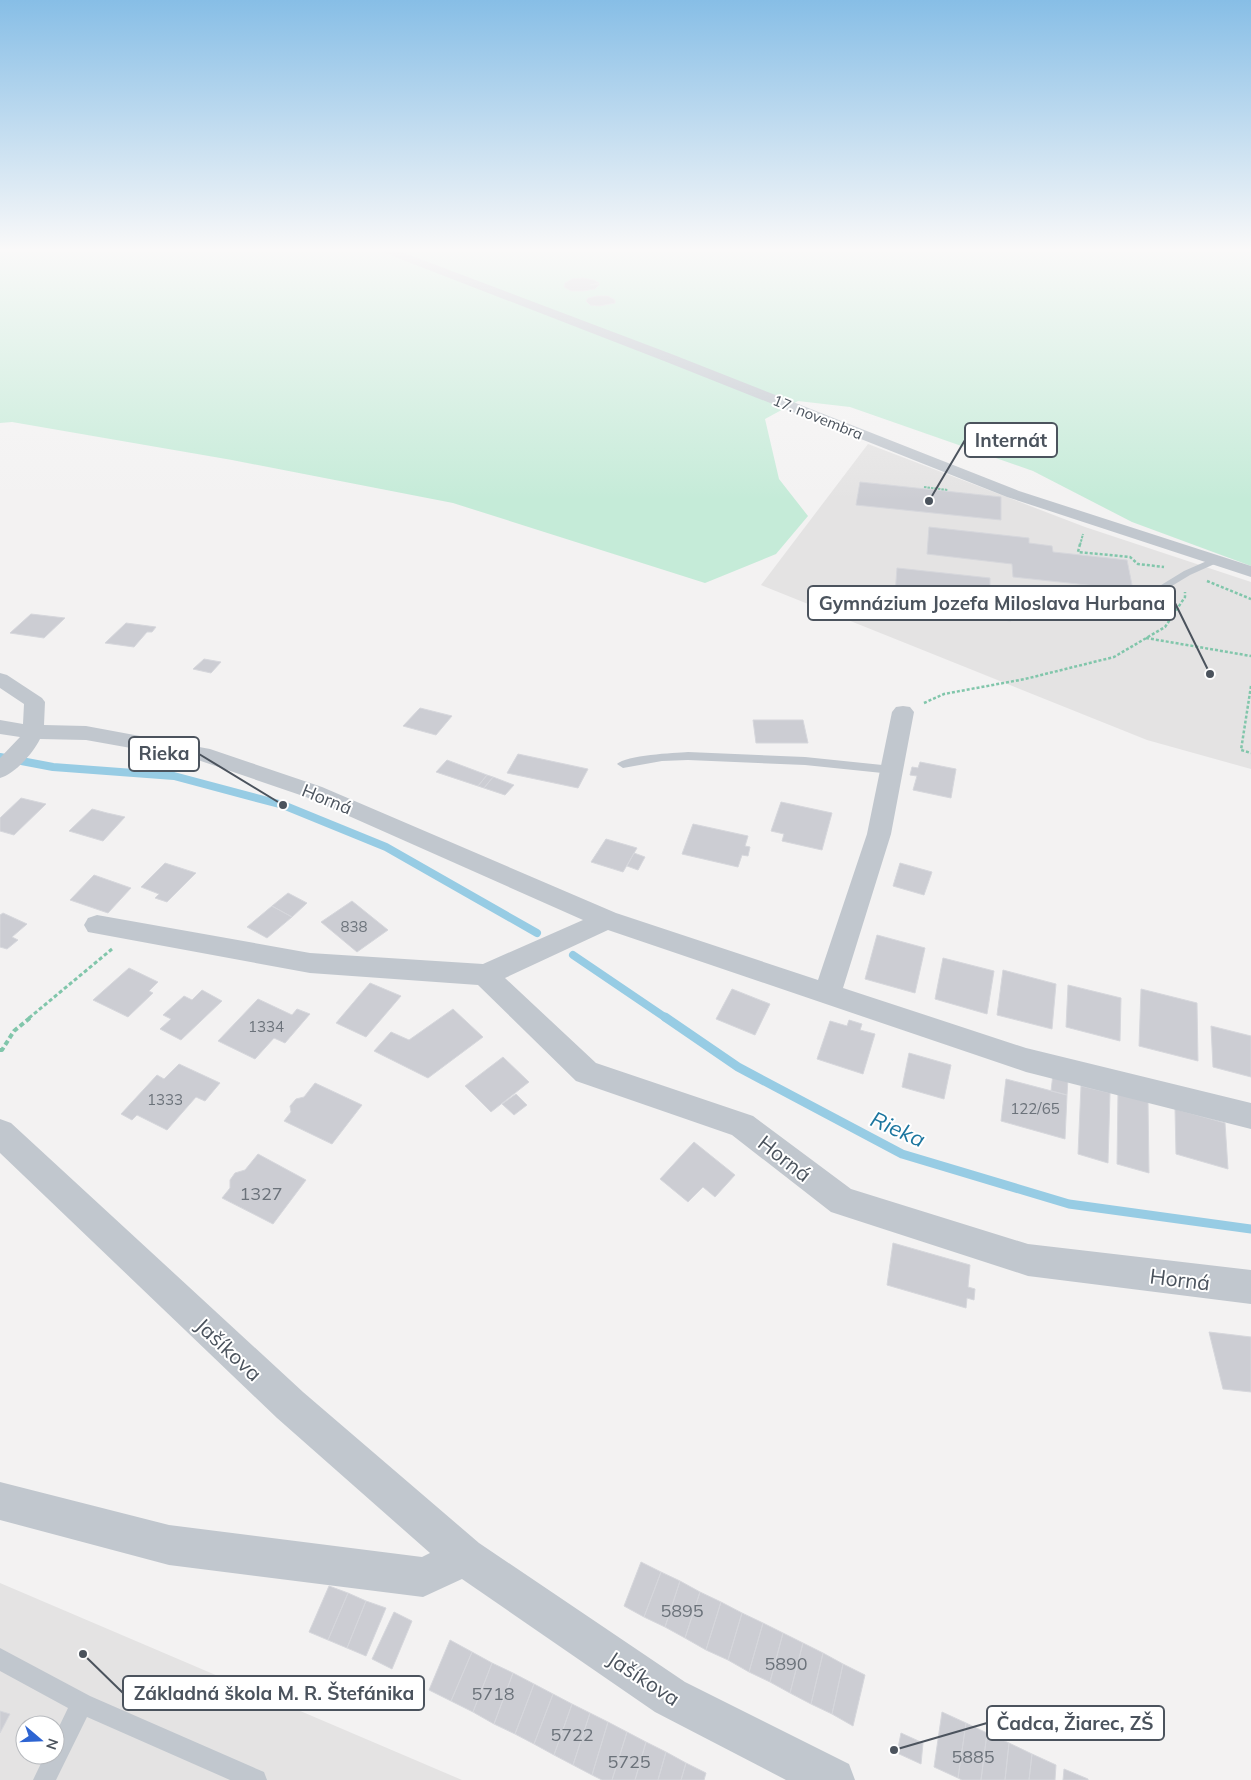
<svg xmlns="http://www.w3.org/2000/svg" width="1251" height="1780" font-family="Mulish,sans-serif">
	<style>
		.education { fill: #e4e3e3; fill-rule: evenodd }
		.green { fill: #c5ebd8 }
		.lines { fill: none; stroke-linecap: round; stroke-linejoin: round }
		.stream-far1 { stroke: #97cce4; stroke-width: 8 }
		.stream { stroke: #97cce4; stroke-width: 9 }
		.building { fill: #cccdd3; stroke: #d6d7dc }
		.path-far3 { stroke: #81c6ab; stroke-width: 2; stroke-dasharray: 2.5 1; stroke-linecap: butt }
		.path-far2 { stroke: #81c6ab; stroke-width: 2.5; stroke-dasharray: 3 2; stroke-linecap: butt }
		.path-far1 { stroke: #81c6ab; stroke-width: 3; stroke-dasharray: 4 2.5; stroke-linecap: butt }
		.path { stroke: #81c6ab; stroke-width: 4; stroke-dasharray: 5 3; stroke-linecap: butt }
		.lane { fill: #c1c7ce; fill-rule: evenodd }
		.street { fill: #c1c7ce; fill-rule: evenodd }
		.labels { text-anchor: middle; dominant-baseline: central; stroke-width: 4; stroke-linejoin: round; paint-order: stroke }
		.far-street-label { font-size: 15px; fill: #4b535d; stroke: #fff }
		.number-label { font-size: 15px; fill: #6b727a }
		.street-label { font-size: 18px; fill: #4b535d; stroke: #fff }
		.near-number-label { font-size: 18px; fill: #6b727a }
		.near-street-label { font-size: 21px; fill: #4b535d; stroke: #fff }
		.near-water-label { font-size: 22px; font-style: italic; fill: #1c769f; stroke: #fff }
		.leader { fill: none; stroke: #4b535d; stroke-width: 2 }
		.callout-dot { fill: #4b535d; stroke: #fff; stroke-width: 2 }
		.callout { fill: #fff; stroke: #4b535d; stroke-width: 2 }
		.callout-label { font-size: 19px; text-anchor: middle; font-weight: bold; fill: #4b535d }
	</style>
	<rect width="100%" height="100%" fill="#f3f2f2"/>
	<!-- education -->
	<path class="education" d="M868,444L1085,527L1251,582V769L1147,740L761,585Z
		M0,1583L462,1780H0ZM25,1725H55V1755H25Z"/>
	<!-- green -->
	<path class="green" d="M0,251H1251V566L1132,522L1033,471L850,407L798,401L765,419L779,479L808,516L776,554L705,583L453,503L232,460L12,422L0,423Z"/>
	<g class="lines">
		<!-- stream-far1 -->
		<path class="stream-far1" d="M0,757L53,767L174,776L283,805L386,847L537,933
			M573,955L666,1018"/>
		<!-- stream -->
		<path class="stream" d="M665,1017L738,1067L902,1154L1069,1204L1251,1229"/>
	</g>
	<!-- building -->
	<path class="building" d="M583,278L594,280L599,283L590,285L600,284L595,289L583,291H571L564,287L565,283L572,279Z
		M597,296H608L615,300V303L599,306L590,305L586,301L588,298Z
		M860,482L1001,497V520L856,505Z
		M929,527L1029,538V543L1052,546L1053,552L1127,560L1133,590L1013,577L1012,564L927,554Z
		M897,568L990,578V587L1009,589L1011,621L894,608Z
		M31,614L65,618L44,638L10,633Z
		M126,623L156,627L152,632H147L134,647L105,643Z
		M204,659L221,662L211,673L193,669Z
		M420,708L452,716L436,735L403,726Z
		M753,720H803L808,743H756Z
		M518,754L588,769L578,788L507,773Z
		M447,760L487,775L478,786L436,772Z
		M920,762L956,769L951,798L913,790L917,776L910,775L912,767L918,768Z
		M487,775L493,777L484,788L478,786Z
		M493,777L514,785L505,795L484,788Z
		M21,798L46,804L14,835L0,831V818Z
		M781,802L832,813L822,850L782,841L784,834L771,831Z
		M92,809L107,813L125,817L103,841L69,831Z
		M693,824L748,836L745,846L750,847L748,856L742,855L738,867L682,854Z
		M606,839L637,848L623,872L591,862Z
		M634,853L645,857L638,870L627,866Z
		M165,863L196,873L167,902L155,898L159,894L141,887Z
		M900,863L932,872L924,895L893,886Z
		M94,875L131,888L108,913L70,900Z
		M288,893L307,903L292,917L272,906Z
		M352,901L388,930L357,952L321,922Z
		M272,906L292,917L267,938L247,927Z
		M3,913L27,924L12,937L18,940L7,949L0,947V915Z
		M877,935L925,948L915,993L865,979Z
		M943,958L994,971L987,1014L935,999Z
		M129,968L158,982L149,991L153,993L128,1017L93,1000Z
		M1003,970L1056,984L1052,1029L997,1015Z
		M370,983L401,996L366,1037L336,1023Z
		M1068,985L1121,998L1120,1041L1066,1027Z
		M732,989L770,1004L755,1035L716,1019Z
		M1141,989L1197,1003L1198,1061L1139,1046Z
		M202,990L222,1001L181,1040L160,1029L171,1019L163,1015L184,996L192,1000Z
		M258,999L292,1015L297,1009L310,1014L285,1043L274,1038L255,1059L218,1041Z
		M453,1009L483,1037L428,1078L374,1051L391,1032L409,1040Z
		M849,1020L862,1024L860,1030L875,1034L863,1074L817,1059L830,1021L847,1026Z
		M1211,1026L1251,1036V1077L1213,1067Z
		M909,1053L951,1065L944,1099L902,1087Z
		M503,1057L529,1082L491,1112L465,1086Z
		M179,1064L220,1083L205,1101L196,1097L167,1130L137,1115L132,1120L121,1114L157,1075L164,1079Z
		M1053,1074L1068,1078L1067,1095L1051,1091Z
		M1006,1079L1067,1095L1065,1139L1001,1121Z
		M315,1083L362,1105L332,1144L284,1121L291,1112L290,1106L296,1099L304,1097Z
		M1081,1086L1110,1093L1108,1163L1078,1154Z
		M1118,1093L1148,1101L1149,1173L1117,1164Z
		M516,1094L527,1105L514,1115L502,1104Z
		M1175,1109L1225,1123L1228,1169L1176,1154Z
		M694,1142L735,1175L715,1197L703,1187L688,1202L660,1179Z
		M258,1154L306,1180L273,1224L222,1198L230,1188V1180L235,1173L245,1170Z
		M893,1243L970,1265L968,1287L975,1289L974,1300L967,1298L966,1308L887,1285Z
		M1209,1332L1251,1337V1392L1223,1389Z
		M641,1562L661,1572L644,1617L624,1606Z
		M661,1572L680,1581L665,1627L644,1617Z
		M680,1581L700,1592L685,1638L665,1627Z
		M329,1586L348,1593L328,1640L309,1632Z
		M700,1592L721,1602L706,1650L685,1638Z
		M348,1593L366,1601L347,1648L328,1640Z
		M366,1601L386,1608L366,1656L347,1648Z
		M721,1602L742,1613L728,1660L706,1650Z
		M394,1612L412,1621L392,1669L372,1659Z
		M742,1613L763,1623L749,1672L728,1660Z
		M763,1623L783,1633L770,1682L749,1672Z
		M783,1633L803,1643L790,1693L770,1682Z
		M450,1640L472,1652L451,1701L429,1690Z
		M803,1643L823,1653L811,1704L790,1693Z
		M472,1652L492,1663L473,1712L451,1701Z
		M823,1653L843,1664L832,1714L811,1704Z
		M492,1663L513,1673L494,1724L473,1712Z
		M843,1664L865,1675L853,1726L832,1714Z
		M513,1673L534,1684L515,1734L494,1724Z
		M534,1684L553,1694L534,1744L515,1734Z
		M553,1694L572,1704L554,1755L534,1744Z
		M572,1704L590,1713L573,1765L554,1755Z
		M0,1711L10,1714L0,1733Z
		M942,1712L966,1723L958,1778L934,1767Z
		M590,1713L608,1722L592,1775L573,1765Z
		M608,1722L627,1732L612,1780H602L592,1775Z
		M966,1723L987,1733L981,1780H962L958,1778Z
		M627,1732L646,1742L635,1780H612Z
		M901,1733L923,1743L921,1764L897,1753Z
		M987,1733L1009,1743L1005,1780H981Z
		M646,1742L666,1752L658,1780H635Z
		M1009,1743L1032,1754L1029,1780H1005Z
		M666,1752L686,1763L681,1780H658Z
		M1032,1754L1056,1765L1055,1780H1029Z
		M686,1763L706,1773L704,1780H681Z
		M1064,1769L1088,1779V1780H1063Z"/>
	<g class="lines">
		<!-- path-far3 -->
		<path class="path-far3" d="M924,487L948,490
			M1080,545L1083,534"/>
		<!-- path-far2 -->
		<path class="path-far2" d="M1080,544L1078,552L1130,557L1138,564L1164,567
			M1207,581L1251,599
			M1146,638L1251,656
			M1251,686L1241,750L1251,753
			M924,703L944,694L1025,679L1114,657L1165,627L1185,597V592"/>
		<!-- path-far1 -->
		<path class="path-far1" d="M29,1018L112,949"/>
		<!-- path -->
		<path class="path" d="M0,1050H2L14,1031L31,1017"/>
		<!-- lane -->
		<path class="lane" d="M1216,557L1220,560L1219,562L1190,575L1142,604L1105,602L1061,610H1033L1028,607L1033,604H1061L1105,596L1140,598L1184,571Z
			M688,752L805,757L892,766L898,770L892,774L805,765L688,760L662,761L623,768L617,764C626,755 674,753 688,752Z
			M0,1648L90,1696L264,1772L267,1780H230L87,1717L56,1780H33L45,1755H55V1735L68,1708L0,1671Z"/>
		<!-- street -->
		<path class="street" d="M384,251H399L674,355L1019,491L1251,566V577L1007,497L664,361L385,253Z
			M0,673L7,675L42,698L45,702L44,725L86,726L210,749L322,787L616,913L818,980L867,834L892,712L896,707L903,706L910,707L914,712L891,834L843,988L1026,1048L1251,1103V1129L1026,1072L608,930L505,978L596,1063L753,1116L851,1189L1028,1244L1251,1270V1304L1028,1276L831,1212L732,1135L576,1081L478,985L310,973L88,932L84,925L88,918L97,915L310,953L483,964L583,920L306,797L198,760L86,740L40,739C33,753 15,774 0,778V758L20,737L0,734V720L23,724L24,704L0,688Z
			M0,1119L11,1123L303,1392L479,1543L685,1682L849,1764L855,1780H786L655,1712L462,1579L423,1597L169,1565L0,1520V1482L169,1525L422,1557L430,1553L277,1418L0,1153Z"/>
	</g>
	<!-- sky -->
	<linearGradient id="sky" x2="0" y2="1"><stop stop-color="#87bee6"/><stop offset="0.5" stop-color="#faf9f9"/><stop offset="1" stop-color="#faf9f9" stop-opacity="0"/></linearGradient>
	<rect width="1251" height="500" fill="url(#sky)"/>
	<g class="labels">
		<!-- far-street labels -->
		<g class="far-street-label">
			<text transform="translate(818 417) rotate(22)">17. novembra</text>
		</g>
		<!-- number labels -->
		<g class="number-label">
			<text x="354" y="926">838</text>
			<text x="266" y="1026">1334</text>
			<text x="165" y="1099">1333</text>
			<text x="1035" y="1108">122/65</text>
		</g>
		<!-- street labels -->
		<g class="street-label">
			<text transform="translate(327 799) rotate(22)">Horná</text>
		</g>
		<!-- near-number labels -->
		<g class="near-number-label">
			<text x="261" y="1193">1327</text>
			<text x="682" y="1610">5895</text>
			<text x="786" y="1663">5890</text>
			<text x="493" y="1693">5718</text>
			<text x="572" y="1734">5722</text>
			<text x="973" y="1756">5885</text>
			<text x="629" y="1761">5725</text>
		</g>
		<!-- near-street labels -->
		<g class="near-street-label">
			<text transform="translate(785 1158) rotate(38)">Horná</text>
			<text transform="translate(1180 1279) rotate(7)">Horná</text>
			<text transform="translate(229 1349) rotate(43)">Jašíkova</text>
			<text transform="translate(644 1678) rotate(33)">Jašíkova</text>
		</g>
		<!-- near-water labels -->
		<g class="near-water-label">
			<text transform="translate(898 1129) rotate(24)">Rieka</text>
		</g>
	</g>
	<!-- callouts -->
	<path class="leader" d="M929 501L965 440M1210 674L1175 603M283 805L199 754M83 1654L123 1693M894 1750L987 1723"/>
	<g class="callout-dot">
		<circle cx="929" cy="501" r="5"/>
		<circle cx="1210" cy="674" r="5"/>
		<circle cx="283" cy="805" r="5"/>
		<circle cx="83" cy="1654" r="5"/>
		<circle cx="894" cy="1750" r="5"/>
	</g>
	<g class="callout">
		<rect x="965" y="423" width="92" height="34" rx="5"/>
		<rect x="808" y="586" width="367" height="34" rx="5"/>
		<rect x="129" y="737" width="70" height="34" rx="5"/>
		<rect x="123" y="1676" width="301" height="34" rx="5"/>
		<rect x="987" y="1706" width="177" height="34" rx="5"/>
	</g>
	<g class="callout-label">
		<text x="1011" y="447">Internát</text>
		<text x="992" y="610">Gymnázium Jozefa Miloslava Hurbana</text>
		<text x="164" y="760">Rieka</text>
		<text x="274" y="1700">Základná škola M. R. Štefánika</text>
		<text x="1075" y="1730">Čadca, Žiarec, ZŠ</text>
	</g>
	<!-- north arrow -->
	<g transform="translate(40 1740) rotate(109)"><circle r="24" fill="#ffffff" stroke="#b7babe"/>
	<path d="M0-4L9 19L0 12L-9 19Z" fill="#2d64d2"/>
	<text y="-8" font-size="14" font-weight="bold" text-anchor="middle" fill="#4b535d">N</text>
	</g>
</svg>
